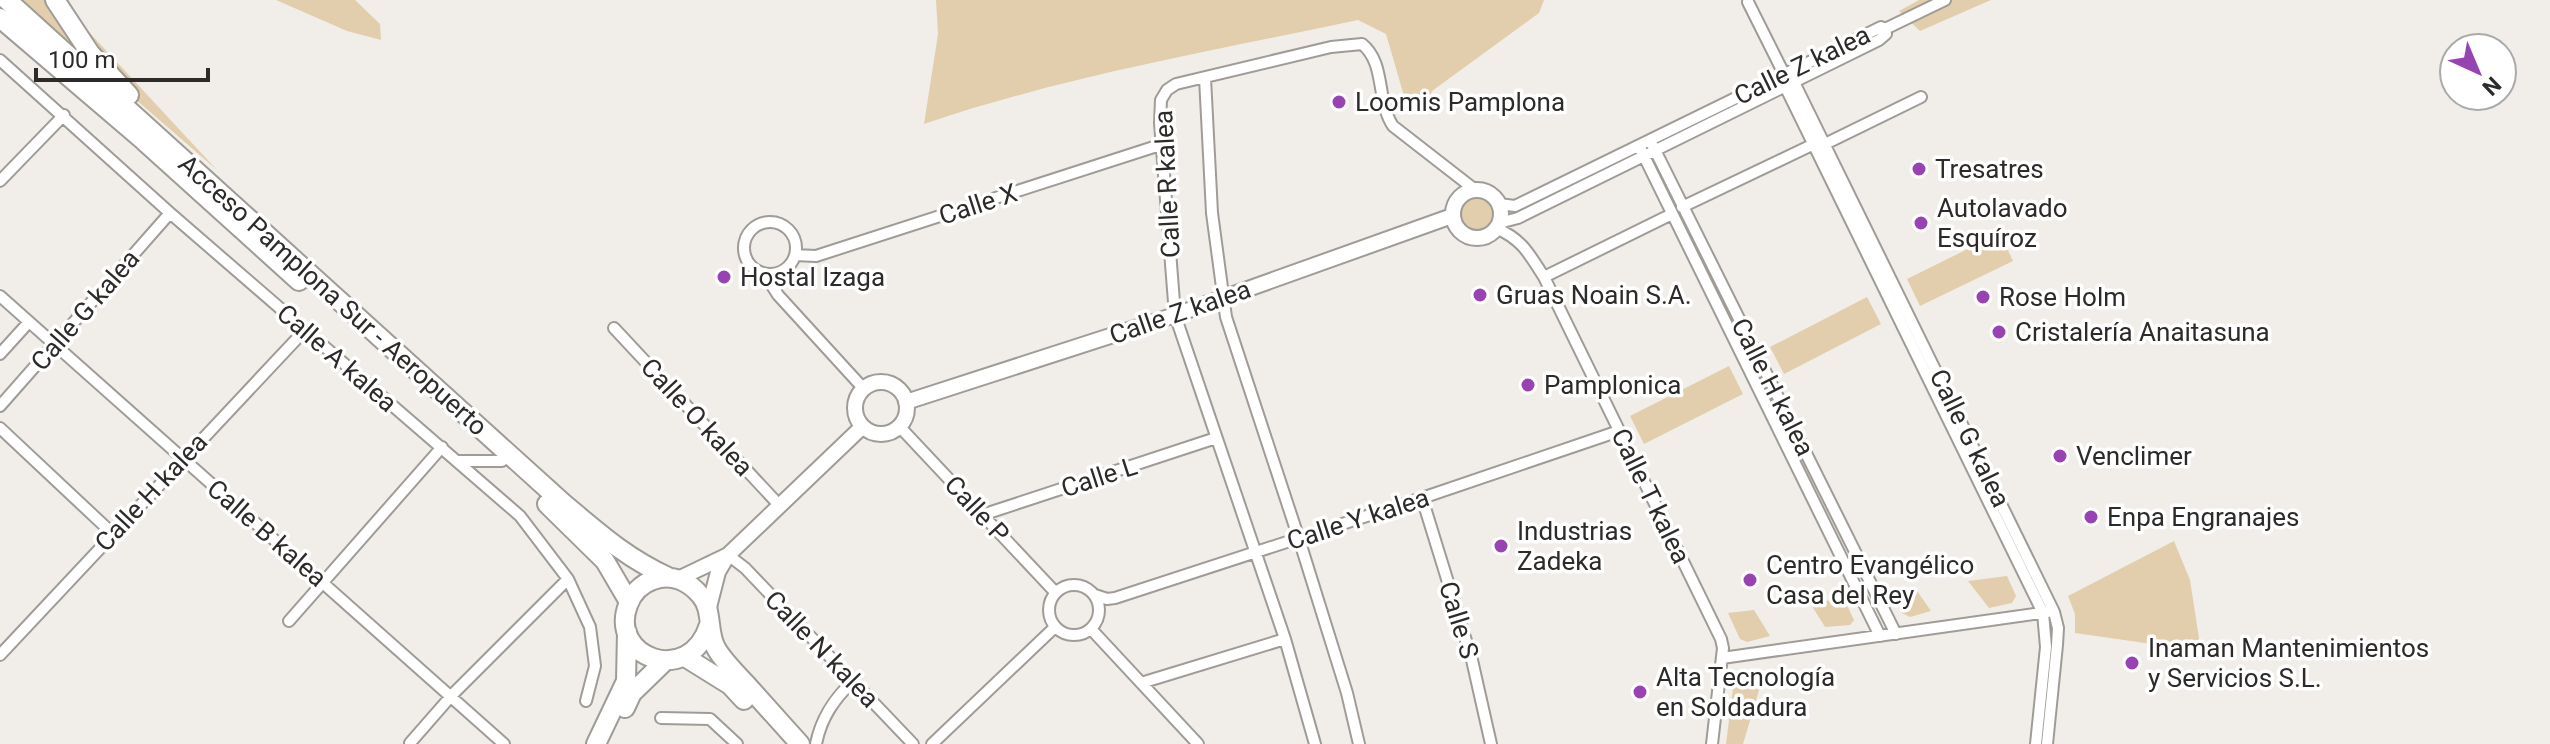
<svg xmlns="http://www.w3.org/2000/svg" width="2550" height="744" font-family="Roboto,sans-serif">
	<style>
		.green { fill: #e2cead }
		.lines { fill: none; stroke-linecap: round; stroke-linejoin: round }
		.street-casing { stroke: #9f9c97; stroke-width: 14 }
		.secondary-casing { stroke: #9f9c97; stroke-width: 18 }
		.highway-casing { stroke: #9f9c97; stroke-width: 22 }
		.street { stroke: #fff; stroke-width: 10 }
		.secondary { stroke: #fff; stroke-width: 14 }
		.highway { stroke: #fff; stroke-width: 18 }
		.poi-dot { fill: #9743b2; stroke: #fff; stroke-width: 3 }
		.labels { text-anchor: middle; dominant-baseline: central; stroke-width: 7; stroke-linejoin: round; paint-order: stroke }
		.street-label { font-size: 26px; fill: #2d2b2a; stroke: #fff }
		.poi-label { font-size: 26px; fill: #2d2b2a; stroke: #fff; text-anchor: start }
	</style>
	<rect width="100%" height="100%" fill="#f1eee9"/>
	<!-- green -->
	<path class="green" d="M21,0H69L75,17L217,170Z
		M276,0H355L380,24L381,40L347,31Z
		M936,0H1544L1539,13L1432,91L1425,108L1404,96L1386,34L1358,20C1213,51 1065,76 924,124L938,34Z
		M1919,0H1991L1920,31L1899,11Z
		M1457 214a19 19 0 1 1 38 0a19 19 0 1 1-38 0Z
		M2000,233L2013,261L1920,306L1907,279Z
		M1867,297L1881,324L1784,374L1770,347Z
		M1729,366L1743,394L1644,444L1630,416Z
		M2174,541L2190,580L2201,651L2075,633V614L2068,596Z
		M2007,576L2016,596L2012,603L1989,608L1968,581Z
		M1915,588L1931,611L1910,617L1902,613L1892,595Z
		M1833,600L1845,601L1854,620L1850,625L1825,627L1810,603Z
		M1754,610L1770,636L1747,642L1740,639L1728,613Z
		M1734,680L1760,687L1743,744H1726Z"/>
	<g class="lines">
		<!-- street casing -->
		<g class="street-casing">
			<path id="street" d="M1748,2L1784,74
				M0,60L170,213L520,516L568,579L590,627L595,666L586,701
				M1789,72L2054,612L2058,628L2057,645L2047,744
				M1780,76L2043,613L2046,647L2036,744
				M1205,78L1212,213L1226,317L1299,539L1347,693L1359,744
				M1650,140L1896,634
				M1825,144L1921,97
				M1639,146L1880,636
				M0,181L64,115
				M1499,204L1515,206L1881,27L1885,29L1945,0
				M1682,207L1814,144
				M744 248a26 26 0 1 1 52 0a26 26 0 1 1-52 0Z
				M1499,223L1518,218L1879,40L1886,34L1885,29
				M1496,228C1523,240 1529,254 1544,277L1721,639L1723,648L1712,744
				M795,255L816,256L1160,145
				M764,273L778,295L863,388
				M1544,277L1672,214
				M0,296L504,744
				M614,328L780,506
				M0,354L29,322
				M0,406L170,213
				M899,426L1055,592
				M0,428L112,533
				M458,461H502
				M1422,498L1472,660L1491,744
				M982,515L1216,438
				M728,555L745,568L913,744
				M1049 610a25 25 0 1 1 50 0a25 25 0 1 1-50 0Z
				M1095,595L1107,599L1115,598L1422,498L1619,431
				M289,621L442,447
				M1091,629L1198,744
				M0,655L305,330
				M1722,658L2048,612
				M1141,683L1285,639
				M661,718L710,719L737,744
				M410,743L452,695L568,579
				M816,744C821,718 834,699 853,681
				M932,744L1055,627
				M1315,744L1285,639L1175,315L1160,123L1161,100L1167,90L1176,84L1331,47L1362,44C1386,63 1376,101 1393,126L1474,189"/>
		</g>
		<!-- secondary casing -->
		<g class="secondary-casing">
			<path id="secondary" d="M1453 214a24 24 0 1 1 48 0a24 24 0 1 1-48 0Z
				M855 408a26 26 0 1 1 52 0a26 26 0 1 1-52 0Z
				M906,402L1175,315L1452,216
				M678,579L728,555
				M708,611L718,572L728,555L862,427"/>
		</g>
		<!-- highway casing -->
		<g class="highway-casing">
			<path id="highway" d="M7,0L563,503C599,533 625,557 668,577
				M55,0L90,53L129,95
				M0,18L144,141L299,281
				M547,504L605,561L629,602
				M709,625C689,688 608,657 628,605C632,594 641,584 653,580C671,573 689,581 701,596C713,610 707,632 716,648C723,661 737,674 747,685C765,705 782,724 800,744
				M685,657L730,685L744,700
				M625,708L632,693L665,661
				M596,744L626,681L627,632"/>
		</g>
		<!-- street -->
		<use href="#street" class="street"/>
		<!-- secondary -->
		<use href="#secondary" class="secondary"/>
		<!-- highway -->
		<use href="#highway" class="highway"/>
	</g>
	<!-- markers -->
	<g class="poi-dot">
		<circle cx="1339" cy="102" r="8"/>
		<circle cx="1919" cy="169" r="8"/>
		<circle cx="1921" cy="223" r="8"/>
		<circle cx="724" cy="277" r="8"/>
		<circle cx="1480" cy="295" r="8"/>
		<circle cx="1983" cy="297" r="8"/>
		<circle cx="1999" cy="332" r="8"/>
		<circle cx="1528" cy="385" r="8"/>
		<circle cx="2060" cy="456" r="8"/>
		<circle cx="2091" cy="517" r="8"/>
		<circle cx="1501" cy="546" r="8"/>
		<circle cx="1750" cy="580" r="8"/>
		<circle cx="2132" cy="663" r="8"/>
		<circle cx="1640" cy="692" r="8"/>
	</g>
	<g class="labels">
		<!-- street labels -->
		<g class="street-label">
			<text transform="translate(1802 65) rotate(-26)">Calle Z kalea</text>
			<text transform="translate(1167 184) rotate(-93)">Calle R kalea</text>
			<text transform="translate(978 204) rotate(-18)">Calle X</text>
			<text transform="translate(333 295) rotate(42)">Acceso Pamplona Sur - Aeropuerto</text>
			<text transform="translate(85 310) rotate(-49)">Calle G kalea</text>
			<text transform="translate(1180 312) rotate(-19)">Calle Z kalea</text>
			<text transform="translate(337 358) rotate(41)">Calle A kalea</text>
			<text transform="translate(1773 387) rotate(63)">Calle H kalea</text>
			<text transform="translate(697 417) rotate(47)">Calle O kalea</text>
			<text transform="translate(1970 438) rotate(64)">Calle G kalea</text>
			<text transform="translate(1099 477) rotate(-18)">Calle L</text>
			<text transform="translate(151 492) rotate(-47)">Calle H kalea</text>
			<text transform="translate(1651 496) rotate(64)">Calle T kalea</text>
			<text transform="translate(977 509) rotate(47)">Calle P</text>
			<text transform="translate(1358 519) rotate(-18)">Calle Y kalea</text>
			<text transform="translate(267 533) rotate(41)">Calle B kalea</text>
			<text transform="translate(1459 620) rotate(73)">Calle S</text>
			<text transform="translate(822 649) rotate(46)">Calle N kalea</text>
		</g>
		<!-- poi labels -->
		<g class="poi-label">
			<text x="1355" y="102">Loomis Pamplona</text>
			<text x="1935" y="169">Tresatres</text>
			<text x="1937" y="208">Autolavado<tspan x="1937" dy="30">Esquíroz</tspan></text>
			<text x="740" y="277">Hostal Izaga</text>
			<text x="1496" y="295">Gruas Noain S.A.</text>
			<text x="1999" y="297">Rose Holm</text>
			<text x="2015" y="332">Cristalería Anaitasuna</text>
			<text x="1544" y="385">Pamplonica</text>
			<text x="2076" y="456">Venclimer</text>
			<text x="2107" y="517">Enpa Engranajes</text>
			<text x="1517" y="531">Industrias<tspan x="1517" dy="30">Zadeka</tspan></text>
			<text x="1766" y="565">Centro Evangélico<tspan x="1766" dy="30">Casa del Rey</tspan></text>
			<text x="2148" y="648">Inaman Mantenimientos<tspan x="2148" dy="30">y Servicios S.L.</tspan></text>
			<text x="1656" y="677">Alta Tecnología<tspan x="1656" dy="30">en Soldadura</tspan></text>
		</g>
	</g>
	<!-- north arrow -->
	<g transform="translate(2478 72) rotate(136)"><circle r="38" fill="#ffffff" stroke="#abaaaa" stroke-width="2"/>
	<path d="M0-6L14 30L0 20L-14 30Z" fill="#9743b2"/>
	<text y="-12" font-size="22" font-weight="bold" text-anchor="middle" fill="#2d2b2a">N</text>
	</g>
	<!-- scale -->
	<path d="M36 68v12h172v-12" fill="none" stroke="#2d2b2a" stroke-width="4"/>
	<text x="48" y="68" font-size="24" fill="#2d2b2a" stroke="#ffffff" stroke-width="6" paint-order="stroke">100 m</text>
</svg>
